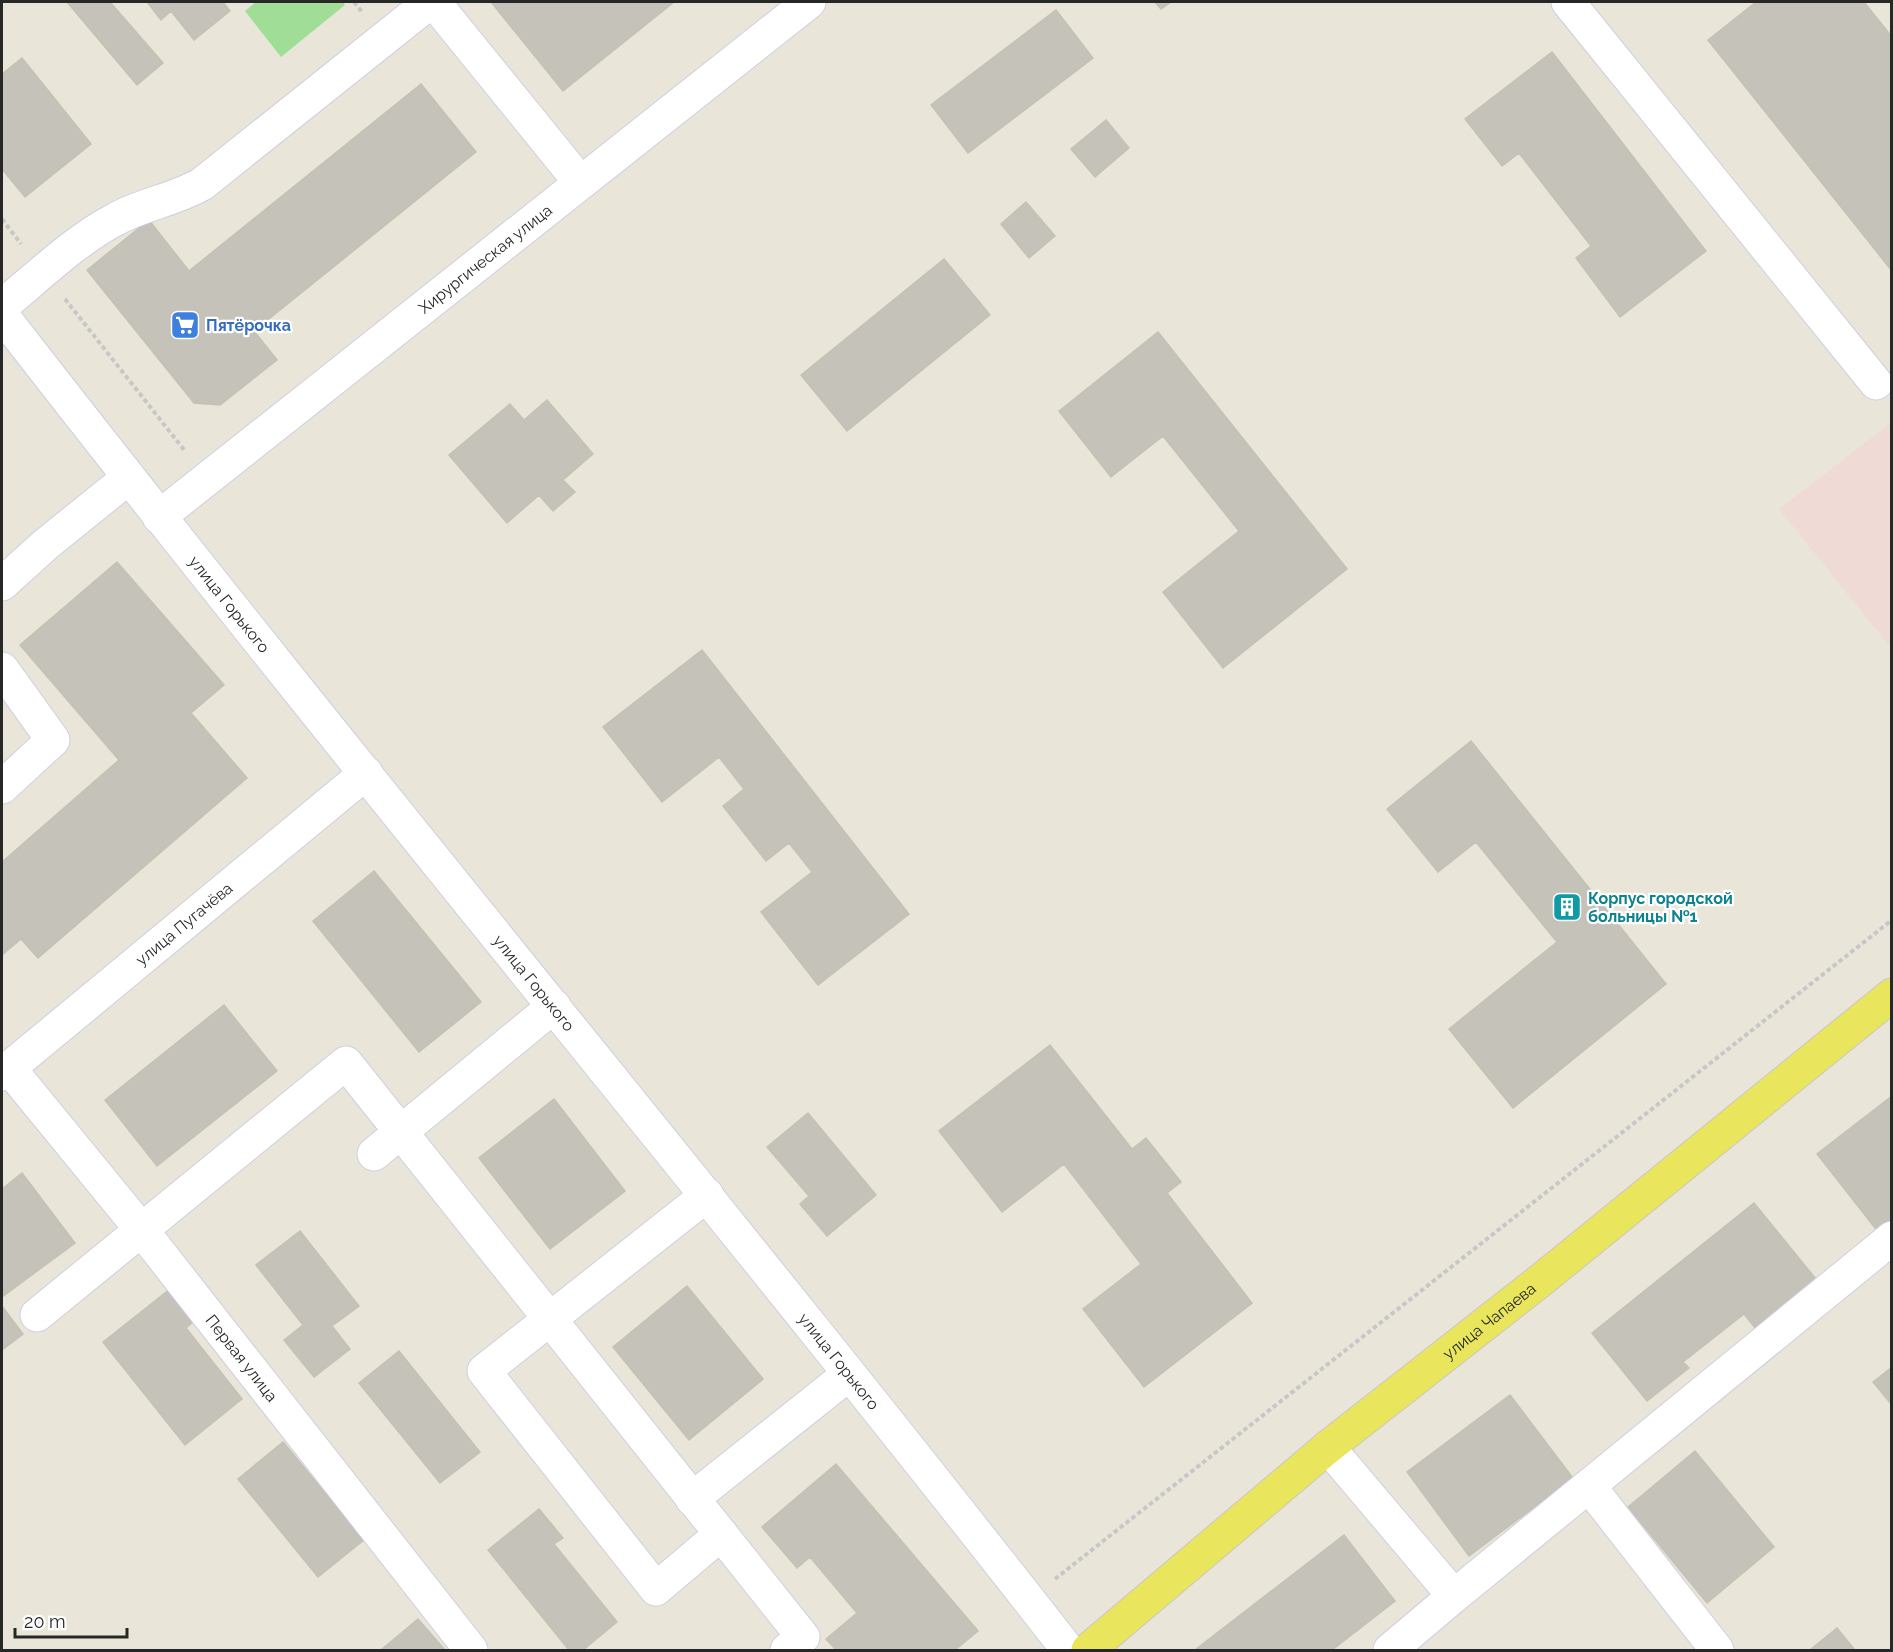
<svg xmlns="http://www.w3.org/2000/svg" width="1893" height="1652" font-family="Raleway,sans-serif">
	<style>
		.medical { fill: #f0dad6 }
		.green { fill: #a0de97 }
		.building { fill: #c4c2b9; stroke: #c4c2b3; stroke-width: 1.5 }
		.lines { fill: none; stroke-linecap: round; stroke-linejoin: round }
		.minor-casing { stroke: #cfcee0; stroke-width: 35 }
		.major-casing { stroke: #c7c7c7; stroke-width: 35 }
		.path { stroke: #c7c7c7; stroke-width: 4; stroke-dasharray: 4.5 3; stroke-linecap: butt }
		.minor { stroke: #fff; stroke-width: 33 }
		.major { stroke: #e9e65e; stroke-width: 33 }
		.labels { text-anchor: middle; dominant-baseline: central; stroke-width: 4.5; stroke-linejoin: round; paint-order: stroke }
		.street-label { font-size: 16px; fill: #272727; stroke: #fff }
		.shop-label { font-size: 16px; font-weight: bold; fill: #366cbe; stroke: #fff; text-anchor: start }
		.culture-label { font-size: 16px; font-weight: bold; fill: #0d838f; stroke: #fff; text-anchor: start }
	</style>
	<rect width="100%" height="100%" fill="#e9e6d9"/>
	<!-- medical -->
	<path class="medical" d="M1891,423V648L1779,509Z"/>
	<!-- green -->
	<path class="green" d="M256,2H343L345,5L281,57L245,11Z"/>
	<!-- building -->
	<path class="building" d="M67,2H110L163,63L137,85Z
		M147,2H223L230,11L194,40L171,11L161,20Z
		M491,2H674L563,91Z
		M1155,2H1171L1161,9Z
		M1756,2H1864L1892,37V271L1708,40Z
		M1056,10L1093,58L968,153L931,105Z
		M1552,52L1706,251L1620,317L1576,258L1591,246L1519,153L1502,166L1465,119Z
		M22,58L91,144L25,197L2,169V74Z
		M421,84L476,152L254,331L277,360L220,405L194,403L87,270L149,220L189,271Z
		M1106,120L1129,148L1095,177L1071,149Z
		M1026,202L1055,236L1029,258L1001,224Z
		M944,259L990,315L847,431L801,375Z
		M1158,332L1347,569L1223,668L1163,592L1239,531L1163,436L1111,477L1059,411Z
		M547,400L593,454L563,480L575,492L553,511L539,495L507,523L449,455L510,404L524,420Z
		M117,562L224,685L191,713L247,778L38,958L21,939L2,955V862L119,760L20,645Z
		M702,650L909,914L818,985L761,912L812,872L789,843L766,861L723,806L744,789L719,757L662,802L603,727Z
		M1471,741L1666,984L1513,1108L1449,1029L1557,942L1476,842L1438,872L1387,809Z
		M374,871L481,1002L419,1052L313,921Z
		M224,1005L277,1071L157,1166L105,1100Z
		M1050,1045L1132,1149L1146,1138L1181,1182L1167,1193L1252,1303L1144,1387L1083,1309L1141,1264L1064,1164L1002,1212L939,1131Z
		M1892,1096V1224L1879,1233L1817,1154Z
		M554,1099L625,1191L550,1249L479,1158Z
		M808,1113L876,1195L827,1236L800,1204L809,1196L767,1147Z
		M22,1173L75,1243L2,1297V1189Z
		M1754,1203L1820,1284L1759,1333L1744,1314L1683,1362L1689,1368L1647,1401L1592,1333Z
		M300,1231L359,1306L332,1326L350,1349L314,1377L284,1340L303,1325L256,1265Z
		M175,1285L200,1316L186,1328L242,1399L185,1445L103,1342Z
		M687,1286L763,1379L689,1440L613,1347Z
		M2,1306L23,1334L2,1350Z
		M399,1351L480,1452L440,1483L359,1383Z
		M1892,1367V1405L1873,1382Z
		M1510,1395L1573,1478L1469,1556L1407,1472Z
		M283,1442L364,1540L318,1577L238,1479Z
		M1695,1451L1774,1547L1707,1603L1628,1507Z
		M836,1464L978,1631L955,1650H836L826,1639L857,1613L810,1557L797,1568L762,1527Z
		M539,1509L563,1538L554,1544L617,1622L583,1650H569L488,1550Z
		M1344,1535L1395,1601L1332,1650H1195Z
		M418,1619L445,1650H381Z
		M1837,1628L1855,1650H1810Z"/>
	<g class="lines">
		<!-- minor casing -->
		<g class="minor-casing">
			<g id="minor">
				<path d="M434,2L580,182"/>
				<path d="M1568,2L1876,383"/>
				<path d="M2,306C38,277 74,241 116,219C143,204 174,200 202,184L430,2"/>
				<path id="s1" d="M2,315C351,765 717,1201 1068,1650"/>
				<path id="s2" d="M159,517L809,2"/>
				<path d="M2,584L45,545L128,478"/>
				<path d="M2,669L53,740L2,787"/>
				<path id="s3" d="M9,1068L140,1228L471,1650"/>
				<path id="s4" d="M2,1074L366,773"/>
				<path d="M374,1154L554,1006"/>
				<path d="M707,1195L484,1371L656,1589L721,1534"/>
				<path d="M37,1315L346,1063L803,1637L787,1650"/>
				<path d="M1328,1447L1454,1596L1390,1650"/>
				<path d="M1589,1486L1717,1650"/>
				<path d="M692,1499L849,1374"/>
				<path d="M1454,1596L1892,1238"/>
			</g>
		</g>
		<!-- major casing -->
		<g class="major-casing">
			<g id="major">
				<path id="s5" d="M1088,1650L1328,1447L1541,1280L1892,995"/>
			</g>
		</g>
		<!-- path -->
		<path class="path" d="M354,2L362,12
			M2,219L21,244
			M65,299L185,451
			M1055,1579L1892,920"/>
		<!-- minor -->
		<use href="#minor" class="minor"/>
		<!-- major -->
		<use href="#major" class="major"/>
	</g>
	<!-- icons -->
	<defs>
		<g id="supermarket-square" transform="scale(1.5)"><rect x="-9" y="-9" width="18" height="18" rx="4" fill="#3f7fe0" stroke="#fff"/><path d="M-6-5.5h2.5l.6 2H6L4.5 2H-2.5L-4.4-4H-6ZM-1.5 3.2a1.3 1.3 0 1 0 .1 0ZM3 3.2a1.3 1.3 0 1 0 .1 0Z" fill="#fff"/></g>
		<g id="building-square" transform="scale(1.5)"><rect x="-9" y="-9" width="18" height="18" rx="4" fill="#0f9aa8" stroke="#fff"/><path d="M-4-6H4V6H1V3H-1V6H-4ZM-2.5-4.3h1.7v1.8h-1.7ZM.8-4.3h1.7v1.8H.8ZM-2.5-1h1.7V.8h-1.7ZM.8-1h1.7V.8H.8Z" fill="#fff"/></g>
	</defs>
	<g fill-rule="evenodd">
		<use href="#supermarket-square" x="185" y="325"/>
		<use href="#building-square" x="1567" y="907"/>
	</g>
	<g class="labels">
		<!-- street labels -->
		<g class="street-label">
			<text stroke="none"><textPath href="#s2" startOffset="416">Хирургическая улица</textPath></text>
			<text stroke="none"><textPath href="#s1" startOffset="368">улица Горького</textPath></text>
			<text stroke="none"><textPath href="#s4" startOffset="236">улица Пугачёва</textPath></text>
			<text stroke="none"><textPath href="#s1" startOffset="854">улица Горького</textPath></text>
			<text stroke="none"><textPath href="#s5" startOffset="519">улица Чапаева</textPath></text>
			<text stroke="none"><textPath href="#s3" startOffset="372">Первая улица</textPath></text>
			<text stroke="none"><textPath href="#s1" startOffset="1340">улица Горького</textPath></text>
		</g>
		<!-- shop labels -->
		<g class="shop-label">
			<text x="206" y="325">Пятёрочка</text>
		</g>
		<!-- culture labels -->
		<g class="culture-label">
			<text x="1588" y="898">Корпус городской<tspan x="1588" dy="18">больницы №1</tspan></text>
		</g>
	</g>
	<!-- border -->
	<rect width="1893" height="1652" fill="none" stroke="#272727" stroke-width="6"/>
	<!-- scale -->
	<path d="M15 1628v9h112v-9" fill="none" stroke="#272727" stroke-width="3"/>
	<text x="24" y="1628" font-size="18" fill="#272727" stroke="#ffffff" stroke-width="4.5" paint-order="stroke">20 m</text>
</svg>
